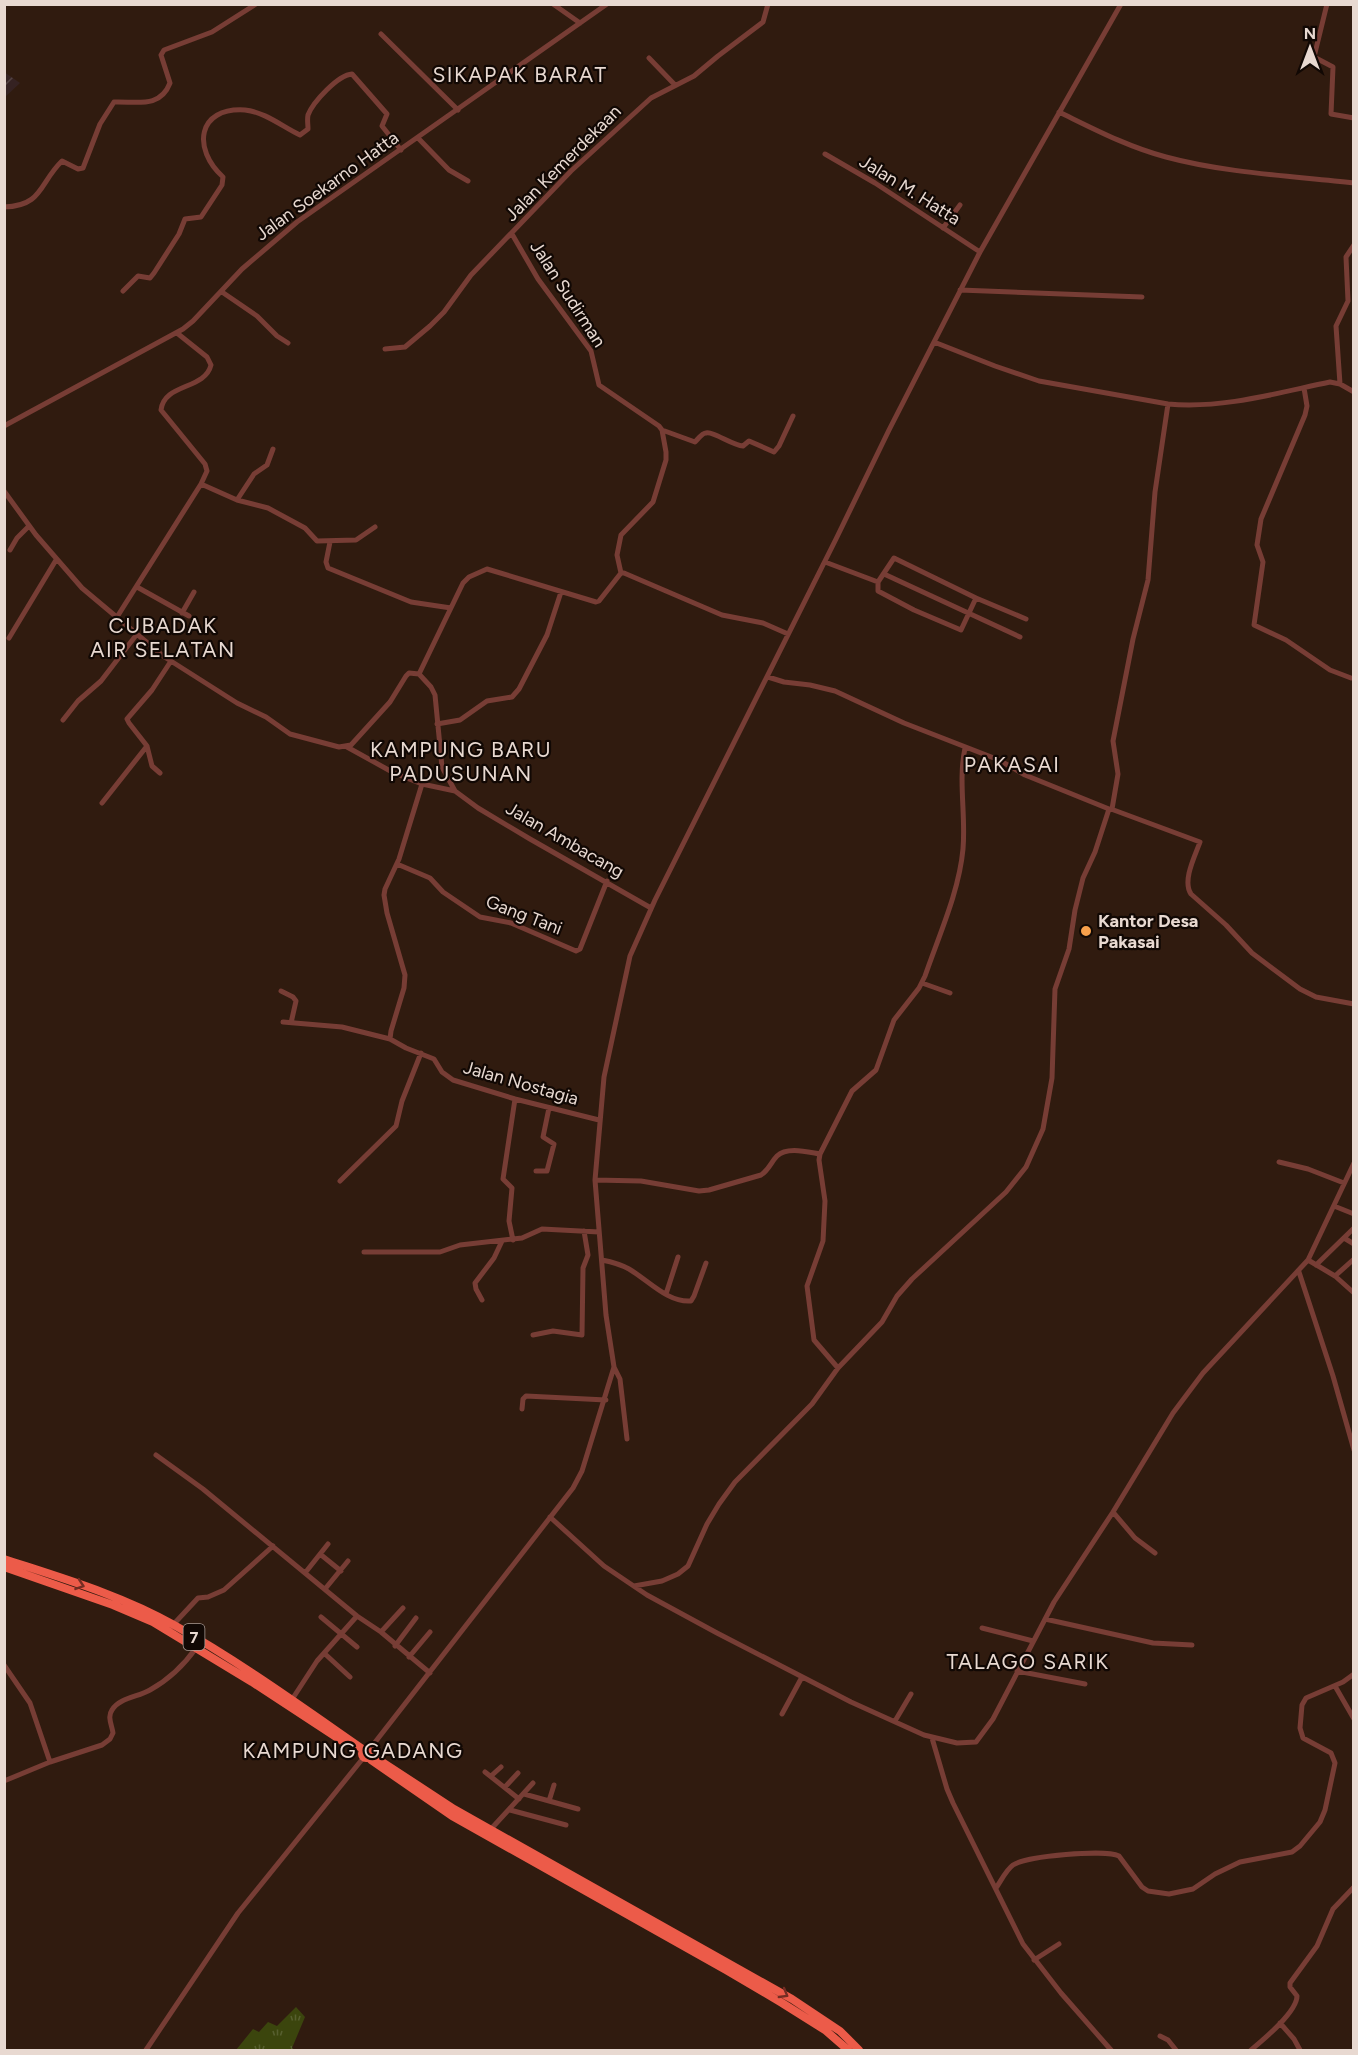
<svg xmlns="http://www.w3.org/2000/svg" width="1358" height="2055" font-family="Figtree,sans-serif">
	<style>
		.industrial { fill: url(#industrial-furrows) }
		.grass { fill: url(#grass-tufts) }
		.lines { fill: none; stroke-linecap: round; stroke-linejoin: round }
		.minor { stroke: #773d35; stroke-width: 5 }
		.highway { stroke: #ec5b49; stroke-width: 8 }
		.oneway { stroke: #742d23 }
		.poi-dot { fill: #f8a04b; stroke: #110804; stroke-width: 2 }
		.labels { text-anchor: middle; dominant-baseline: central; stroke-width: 4.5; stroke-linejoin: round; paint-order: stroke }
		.shield { fill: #110804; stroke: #a89a94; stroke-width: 1.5 }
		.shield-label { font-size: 16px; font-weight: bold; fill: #e8d9d1 }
		.street-label { font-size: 18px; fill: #e8d9d1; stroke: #110804 }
		.poi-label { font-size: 18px; font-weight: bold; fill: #e8d9d1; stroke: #110804; text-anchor: start }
		.quarter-label { font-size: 21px; letter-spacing: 1.5px; fill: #e8d9d1; stroke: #110804 }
	</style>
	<defs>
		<pattern id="industrial-furrows" width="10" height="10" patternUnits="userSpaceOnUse" patternTransform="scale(1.5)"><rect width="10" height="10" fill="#352222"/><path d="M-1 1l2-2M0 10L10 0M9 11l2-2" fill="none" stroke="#524241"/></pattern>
		<pattern id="grass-tufts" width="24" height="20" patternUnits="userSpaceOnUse" patternTransform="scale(1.5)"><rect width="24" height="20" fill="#3b450d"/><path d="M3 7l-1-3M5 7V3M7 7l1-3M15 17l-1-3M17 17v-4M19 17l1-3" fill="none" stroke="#575f2f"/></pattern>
	</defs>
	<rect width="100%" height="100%" fill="#301b0f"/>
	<!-- industrial -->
	<path class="industrial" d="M4,72L20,83L5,97H4Z"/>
	<!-- grass -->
	<path class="grass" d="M296,2007L305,2017L292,2048L295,2050H236L253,2029L259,2032L268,2022L277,2026Z"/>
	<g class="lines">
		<!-- minor -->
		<path class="minor" d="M553,4L580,23
			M1327,4L1314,57L1333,67L1331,114L1354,118
			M381,34L458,110
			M649,58L675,85
			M1059,112C1094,129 1128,147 1166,157C1225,173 1293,176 1354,183
			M418,138L449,170L468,181
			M825,154L875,183L980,252
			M4,207C43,206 39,183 62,161L78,169L83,168L100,124L114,102C136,101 160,109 170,83L161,55L164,50L212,32L256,4
			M943,228L960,205
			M512,234L538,279L591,351L599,385L659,426L662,430L666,452V460L653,502L621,535L617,555L621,573
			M960,290L1142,297
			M123,291L138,276L150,278L154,273L179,234L185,219L201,217L222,185L223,177C192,149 197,107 245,110C265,112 283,127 300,135L308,129C308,124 307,120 308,115C313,102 338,75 352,74L387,114L382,126L401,150
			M222,292L257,316L277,336L288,343
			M934,342L995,366L1039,381L1168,404C1223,409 1277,393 1330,382L1340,384L1354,392
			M385,349L405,347L430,326L444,312L471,275L571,171L651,98L694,76L718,56L763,22L768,4
			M1340,384L1336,326L1348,301L1346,257L1354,245
			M1304,388L1307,406L1305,415L1261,519L1257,545L1263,562L1254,625L1286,640L1330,670L1351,678
			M4,426L183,329L193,321L242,269L297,222L607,4
			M662,430L695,442C698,439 702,433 706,433C713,431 732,445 743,446L749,441L774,452L779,446L793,416
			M201,484L237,500L268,508L305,528L317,541L356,540L375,527
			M4,491L36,535L82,588L163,656L237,703L266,717L290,734L339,747L351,745L390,702L406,676L409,673L419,674L431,687L435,695L442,767L455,791L478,808L530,839L651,908
			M237,500L254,474L267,465L273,449
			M330,542L326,562L328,568L411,602L451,608
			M10,550L17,538L29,526
			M894,558L976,598L961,630L914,610L878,591V582Z
			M825,562L878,582
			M884,574L1020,637
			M137,587L189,616
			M976,598L1026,619
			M182,613L194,592
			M117,617L201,484L207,471L205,464L161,410C164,383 205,390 211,365L207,357L177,333
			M9,638L56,560
			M419,674L463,583L469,577L487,569L596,602L599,601L621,573H624L722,615L763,623L788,634
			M63,720L78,701L101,681L137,634
			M437,724L460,720L487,701L512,697L519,689L547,635L561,592
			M147,746L152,766L160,773
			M347,747L394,773L422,784
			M455,791L422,784L399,859L385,889L384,895L387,913L405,975L404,988L391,1031L390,1039L406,1048L434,1059L442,1072L453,1080L515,1099L599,1120
			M102,803L147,746L129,723L127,719L152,690L171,661
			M1111,809L1200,842C1195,856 1182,881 1191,894L1226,925L1252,953L1300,989L1316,997L1354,1004
			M1112,809L1118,774L1113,741L1133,639L1148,580L1155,492L1168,404
			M397,864L430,878L443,892L480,917L511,923L576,951L580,949L607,881
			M922,983L950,993
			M281,991L293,997L296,1001L291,1023
			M283,1022L342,1027L390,1039
			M1279,1162L1308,1169L1344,1183
			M536,1171H547L554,1144L543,1137L549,1108
			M595,1180L641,1181L699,1191L709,1190L761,1175C769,1170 771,1162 777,1156C787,1146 808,1152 820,1154
			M340,1181L396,1126L402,1101L421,1053
			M1334,1206L1354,1214
			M1344,1238L1354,1244
			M513,1240L509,1221L512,1188L503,1179L515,1099
			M364,1252H440L460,1245L522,1238L542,1229L599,1232
			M602,1260C612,1262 620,1264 629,1269C648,1280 668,1303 691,1301L694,1296L706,1263
			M1308,1260L1335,1276L1354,1293
			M1316,1265L1354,1228
			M1299,1272L1333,1376L1354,1450
			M1335,1276L1354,1259
			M666,1294L678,1257
			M482,1300L476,1289L475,1283L494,1258L502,1241
			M533,1335L553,1331L582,1335L583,1268L588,1255L584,1231
			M614,1367L620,1379L627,1439
			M838,1368L814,1340L807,1286L823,1241L825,1201L819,1160L820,1154L852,1091L876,1070L894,1020L919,988L925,976C939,935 959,892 963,849C966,815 958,781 965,748
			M522,1409L523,1399L526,1396L606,1400
			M156,1455L203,1489L357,1616L381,1632L430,1673
			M1113,1512L1135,1538L1155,1553
			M550,1517L604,1566L647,1595L717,1633L851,1702L924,1735L957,1743L976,1742L993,1719L1054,1602L1113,1512L1173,1413L1203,1373L1308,1260L1354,1163
			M320,1554L341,1571
			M305,1573L328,1544
			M634,1586L662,1581L678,1574L688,1566L707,1524L719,1504L735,1482L812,1404L838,1368L882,1322L897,1296L912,1279L1006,1192L1026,1167L1043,1129L1052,1078L1055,989L1069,949L1075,910L1083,878L1095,852L1109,809L1025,775L999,760L904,723L835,691L810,685L784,682L768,677
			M325,1589L348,1561
			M321,1617L357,1647
			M1045,1619L1153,1643L1192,1645
			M171,1627L198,1598L208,1597L224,1590L273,1546
			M982,1628L1033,1641
			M381,1632L403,1608
			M395,1646L416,1618
			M324,1653L350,1677
			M409,1657L430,1632
			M4,1665L30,1703L50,1762
			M1017,1671L1085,1684
			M1335,1686L1354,1719
			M291,1701L317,1661L357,1616
			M782,1714L802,1677
			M895,1721L911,1694
			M932,1738L947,1789L953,1803L1023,1944L1061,1993L1111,2050
			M369,1750L573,1488L582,1471L614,1367L606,1315L595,1180L604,1077L630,956L655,900L836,539L889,430L980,252L1121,4
			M485,1772L519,1799
			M491,1776L501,1767
			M4,1781L50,1762L102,1745L110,1739L113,1733C112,1725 107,1717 112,1710C119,1698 138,1697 150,1690C168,1680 184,1665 196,1648
			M505,1787L518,1773
			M524,1794L578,1809
			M549,1801L554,1785
			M510,1810L566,1825
			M491,1829L533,1783
			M996,1888C1001,1881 1006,1870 1013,1865C1027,1856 1105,1849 1119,1856L1142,1887L1148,1891L1169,1894L1193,1889L1215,1874L1240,1862L1292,1852L1300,1846L1320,1822L1325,1810L1335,1763L1331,1753L1303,1738L1300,1728L1302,1705L1306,1698L1343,1682L1354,1674
			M1034,1960L1059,1944
			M1280,2023L1294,2039L1300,2050
			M1160,2036L1168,2040L1176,2050
			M146,2050L238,1913L364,1757
			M1251,2050C1263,2040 1297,2012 1297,1996L1290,1987V1983L1317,1946L1333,1909L1354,1887"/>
		<!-- highway -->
		<path class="highway" d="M4,1559C62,1578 121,1595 174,1625C240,1662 302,1707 364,1750
			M4,1567L113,1605L153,1622L252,1682L345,1743
			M362 1754a4 4 0 1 1 8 0a4 4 0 1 1-8 0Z
			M370,1754L454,1809L792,1999L840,2031L859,2050
			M371,1760L452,1816L726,1970L782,2003L825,2030L848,2050"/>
	</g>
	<!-- one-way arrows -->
	<defs><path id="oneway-chevron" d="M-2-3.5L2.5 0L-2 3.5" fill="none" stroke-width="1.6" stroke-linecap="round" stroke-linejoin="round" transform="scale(1.5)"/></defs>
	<g class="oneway">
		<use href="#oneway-chevron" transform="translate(80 1585) rotate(19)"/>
		<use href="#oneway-chevron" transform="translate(784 1994) rotate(30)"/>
	</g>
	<!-- markers -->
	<circle class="poi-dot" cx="1086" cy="931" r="6"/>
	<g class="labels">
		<!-- shield labels -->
		<rect class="shield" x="183.5" y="1624" width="21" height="26" rx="4.5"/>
		<g class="shield-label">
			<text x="194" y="1637">7</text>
		</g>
		<!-- street labels -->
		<g class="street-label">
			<text transform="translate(563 163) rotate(-45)">Jalan Kemerdekaan</text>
			<text transform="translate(327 186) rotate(-36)">Jalan Soekarno Hatta</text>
			<text transform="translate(910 190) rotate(32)">Jalan M. Hatta</text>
			<text transform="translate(568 294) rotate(57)">Jalan Sudirman</text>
			<text transform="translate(565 840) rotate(30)">Jalan Ambacang</text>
			<text transform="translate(524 915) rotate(21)">Gang Tani</text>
			<text transform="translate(521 1083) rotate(16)">Jalan Nostagia</text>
		</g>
		<!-- poi labels -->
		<g class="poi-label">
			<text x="1098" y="921">Kantor Desa<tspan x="1098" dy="21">Pakasai</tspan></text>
		</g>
		<!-- quarter labels -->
		<g class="quarter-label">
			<text x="520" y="74">SIKAPAK BARAT</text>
			<text x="163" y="625">CUBADAK<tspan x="163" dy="24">AIR SELATAN</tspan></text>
			<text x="461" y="749">KAMPUNG BARU<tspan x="461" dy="24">PADUSUNAN</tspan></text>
			<text x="1012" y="764">PAKASAI</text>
			<text x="1028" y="1661">TALAGO SARIK</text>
			<text x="353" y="1750">KAMPUNG GADANG</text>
		</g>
	</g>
	<!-- border -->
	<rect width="1358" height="2055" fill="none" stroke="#e8d9d1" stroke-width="12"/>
	<!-- north arrow -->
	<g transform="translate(1310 48)" stroke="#110804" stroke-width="4.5" paint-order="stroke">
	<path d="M0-4.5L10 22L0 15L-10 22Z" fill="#e8d9d1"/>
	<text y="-9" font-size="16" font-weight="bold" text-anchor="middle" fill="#e8d9d1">N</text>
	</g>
</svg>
